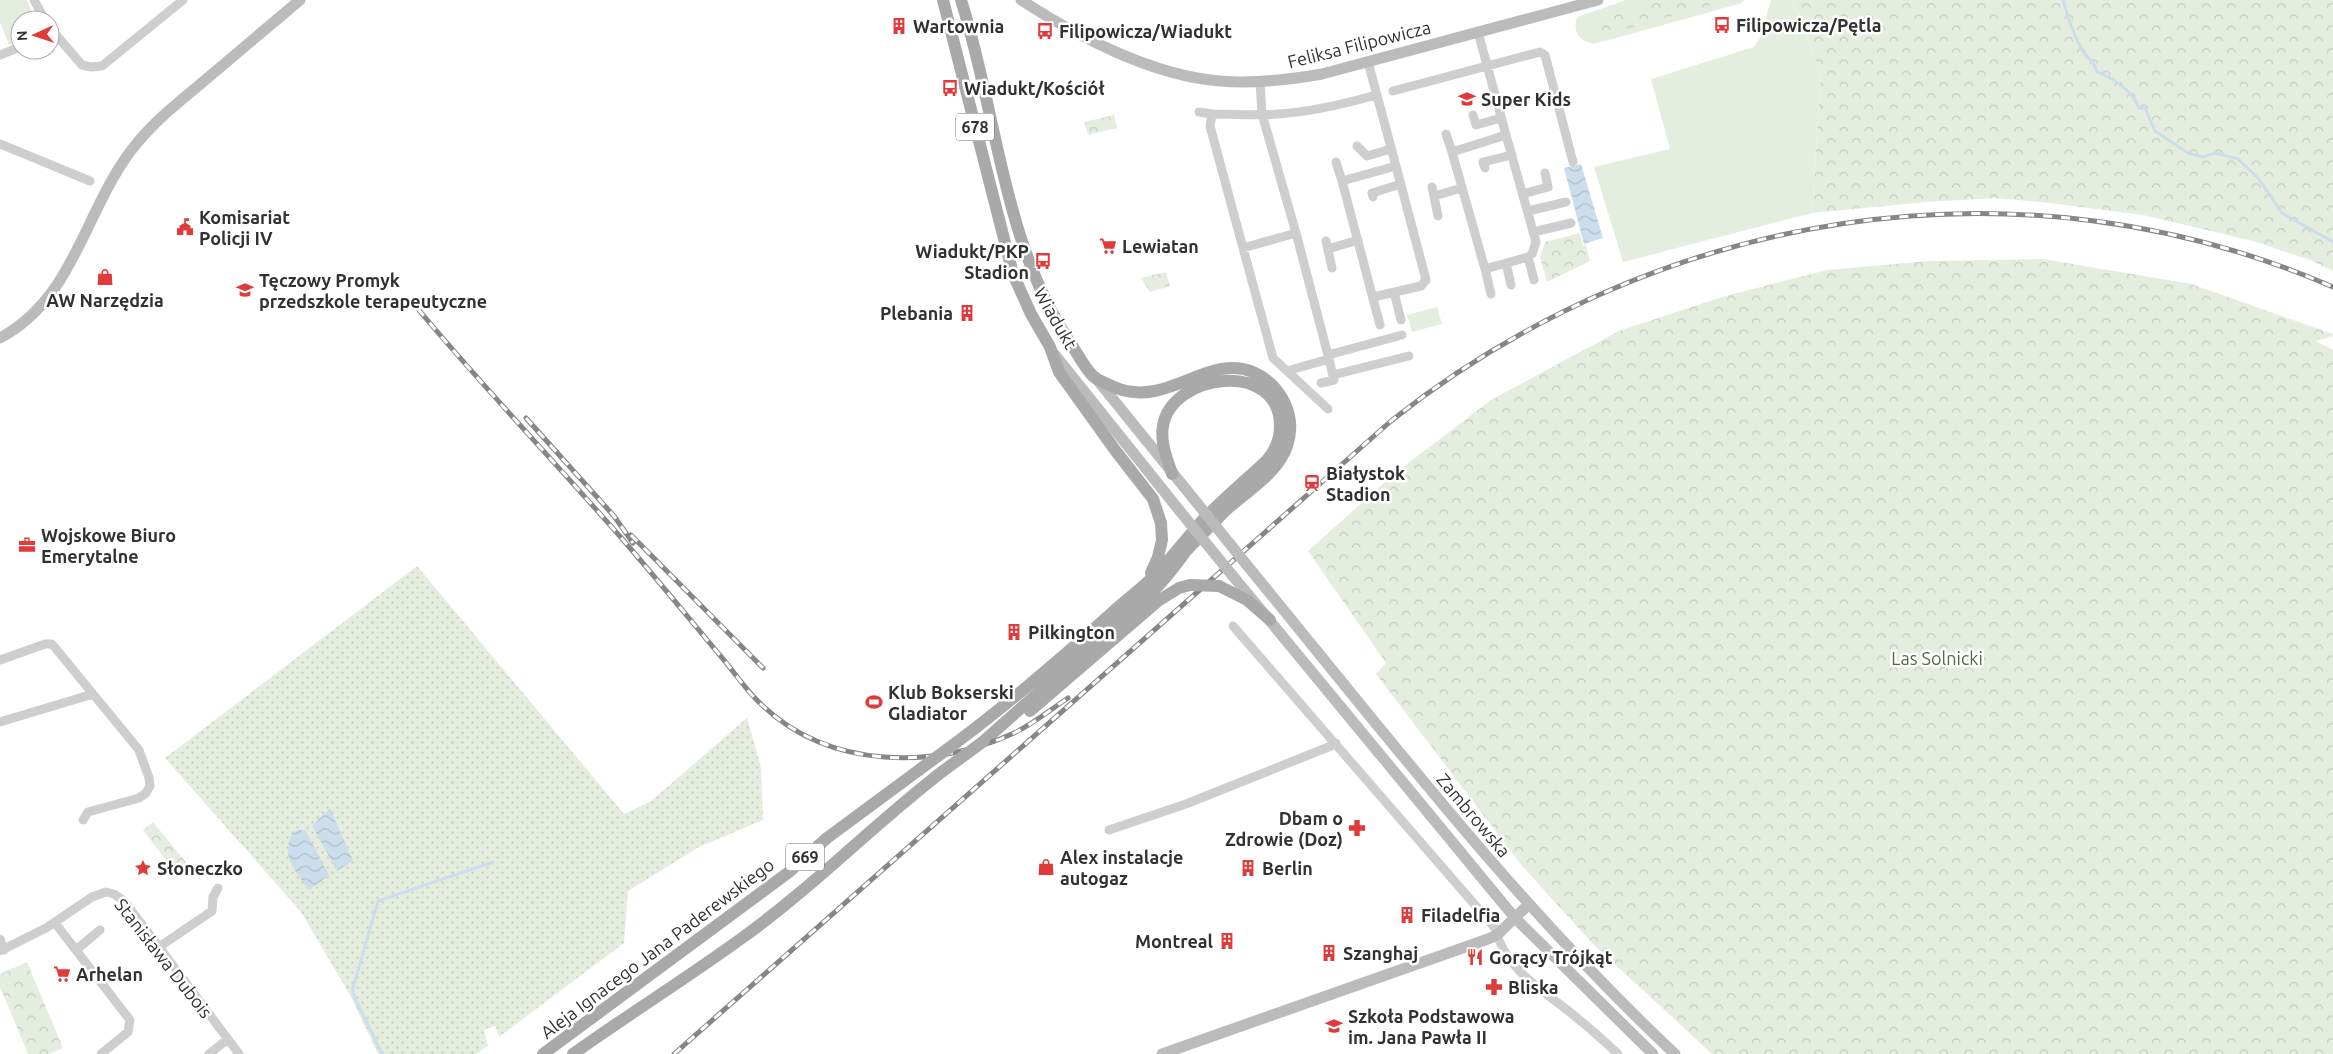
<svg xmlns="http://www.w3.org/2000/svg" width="2333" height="1054" font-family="Ubuntu,sans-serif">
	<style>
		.grass { fill: #e5eddf }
		.forest { fill: url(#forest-crowns) }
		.garden { fill: url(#garden-dots) }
		.water { fill: url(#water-waves) }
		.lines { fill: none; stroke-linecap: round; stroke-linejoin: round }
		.stream { stroke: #ccddec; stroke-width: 3 }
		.street { stroke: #cecece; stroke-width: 9 }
		.secondary { stroke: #bbb; stroke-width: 11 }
		.primary { stroke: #a9a9a9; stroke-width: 12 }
		.rail-casing { stroke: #868686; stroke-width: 5 }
		.rail { stroke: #fff; stroke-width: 3; stroke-dasharray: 9; stroke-linecap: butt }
		.secondary-bridge { stroke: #bbb; stroke-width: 11 }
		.primary-bridge { stroke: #a9a9a9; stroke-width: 12 }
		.labels { text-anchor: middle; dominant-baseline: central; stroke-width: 5; stroke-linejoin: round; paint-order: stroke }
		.shield { fill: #fff; stroke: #6f6f6f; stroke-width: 1 }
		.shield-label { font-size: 16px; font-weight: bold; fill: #313131 }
		.poi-label { font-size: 18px; font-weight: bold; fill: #313131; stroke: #fff; text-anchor: start }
		.street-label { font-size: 18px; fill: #313131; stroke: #fff }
		.park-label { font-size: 18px; fill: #506b3f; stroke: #fff }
	</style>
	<defs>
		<pattern id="forest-crowns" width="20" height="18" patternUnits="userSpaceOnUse" patternTransform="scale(1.25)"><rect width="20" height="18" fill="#e5eddf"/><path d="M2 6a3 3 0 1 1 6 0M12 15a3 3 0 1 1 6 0" fill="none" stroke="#c5ccc0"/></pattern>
		<pattern id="garden-dots" width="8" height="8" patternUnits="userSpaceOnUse" patternTransform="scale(1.25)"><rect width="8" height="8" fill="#e5eddf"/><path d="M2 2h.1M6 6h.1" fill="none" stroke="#c5ccc0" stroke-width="1.8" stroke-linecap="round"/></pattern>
		<pattern id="water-waves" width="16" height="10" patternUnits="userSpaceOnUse" patternTransform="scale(1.25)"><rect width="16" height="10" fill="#ccddec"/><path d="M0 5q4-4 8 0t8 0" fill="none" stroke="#b0becb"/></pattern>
	</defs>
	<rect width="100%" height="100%" fill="#fff"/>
	<!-- grass -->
	<path class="grass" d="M0,0H27L35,20H20V41L9,45L0,22Z
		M1626,0H1745L1739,4L1594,44C1579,42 1572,31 1577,17Z
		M1771,0H1792L1821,73L1812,213L1623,262L1594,167L1670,149L1651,79L1754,47L1760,38Z
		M1437,307L1442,324L1412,332L1407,315Z"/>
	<!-- forest -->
	<path class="forest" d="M1661,0H1730L1598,37L1587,31L1591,20Z
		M1792,0H2333V271L2310,260L2253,241L2143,215L2050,203L1995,198L1926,202L1812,213L1821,73Z
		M1114,115L1117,128L1088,135L1084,122Z
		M1580,233L1583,246L1586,245L1590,261L1547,282L1540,257L1545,242Z
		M2043,259L2191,284L2333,334V336L2316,341L2333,350V1054H1712L1594,945L1523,867L1376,674L1386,663L1308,551L1394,474L1491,400L1619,331L1722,297L1827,270L1929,261Z
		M1166,272L1170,286L1150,292L1141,278Z
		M153,822L189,866L178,876L143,830Z
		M27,962L63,1048L49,1054H28L0,987V974Z"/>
	<!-- garden -->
	<path class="garden" d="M417,566L624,814L650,802L747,718L761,767L763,820L699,847L628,891L624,943L499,1037L495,1026L484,1030L488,1046L476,1054H378L349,993L301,912L165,758Z"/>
	<!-- water -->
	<path class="water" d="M1581,164L1603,238L1584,244L1564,168Z
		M330,808L353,861L337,871L312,826Z
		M299,830H305L329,875L309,890C295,871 281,857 292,833Z"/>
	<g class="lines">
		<!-- stream -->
		<path class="stream" d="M2063,0C2068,18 2074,37 2084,53C2090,61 2095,62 2097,72C2114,78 2132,91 2139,108H2145L2155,131L2188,153L2203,157L2215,153L2238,159L2258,178L2282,213L2333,242
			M382,1054L353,994V988L378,901L493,862"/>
		<!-- street -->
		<path class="street" d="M34,0L45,20
			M50,28L82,65L91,67L102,66L183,0
			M1478,32L1506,135L1452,152L1485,269L1528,257L1532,254L1536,242L1506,135
			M0,55L20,47
			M1368,62L1396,166L1342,181L1380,325
			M1260,82L1262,114L1296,233L1243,248L1210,126L1212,114C1234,114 1256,116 1278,114C1312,112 1344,104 1376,95
			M1393,91L1540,52L1545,55L1573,162
			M1199,112L1212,114
			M1473,115L1476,125L1501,118
			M1446,134L1452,152
			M0,144L90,181
			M1357,146L1367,156L1391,149
			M1336,162L1342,181
			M1485,168L1483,162L1512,155
			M1432,187L1438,216
			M1523,194L1548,187L1545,173
			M1434,196L1462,188
			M1373,197L1372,193L1401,184
			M1528,211L1566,202
			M1533,232L1571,223
			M1326,241L1332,268
			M1243,248L1273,358L1328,409
			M1328,249L1358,240
			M1528,257L1534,280
			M1506,263L1511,285
			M1485,269L1491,294
			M1394,292L1401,320
			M1373,297L1421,286L1426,280L1396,166
			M1328,355L1402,335
			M1287,371L1329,359L1296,233
			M1333,375L1409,356
			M1321,383L1334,380L1329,359
			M1233,626L1495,928C1506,972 1545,991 1577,1018C1591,1029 1605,1042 1618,1054
			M0,660L45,644H52L139,750L149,778L150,786L146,793L139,798L88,812L83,820
			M0,722L93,694
			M1109,830L1186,804L1331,746L1336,743
			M55,923L130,1020L128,1032L101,1054
			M0,939L4,950
			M159,947L212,911L213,897L218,888
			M76,950L100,930
			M0,951L46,928L92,897L106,892L114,894L124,901L159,947L239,1054
			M209,1054L228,1039"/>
		<!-- secondary -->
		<path class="secondary" d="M1021,0C1076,36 1153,76 1220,81C1255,84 1288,80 1322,74L1598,0
			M0,338C77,297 85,205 137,143C157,119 181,100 204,81C236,54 268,27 300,0
			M1055,355L1179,510
			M1095,377L1193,498
			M1246,564C1384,732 1516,905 1675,1054
			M1232,575L1515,918L1653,1054
			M1162,1054L1488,939L1497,935L1528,905"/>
		<!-- primary -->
		<path class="primary" d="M943,0L1013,274L1031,314L1050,347L1059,372L1115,450L1153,499L1161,523L1162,540L1158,557L1151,573
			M961,0C997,113 1002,240 1069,341C1077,352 1084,368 1094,377C1099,381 1108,384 1114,387C1168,410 1208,351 1255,373C1282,386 1297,417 1287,446C1277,475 1245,492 1224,512C1212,525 1198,538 1186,551C1175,566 1165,580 1151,593C1097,644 1039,691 984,741
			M1219,586L1247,600L1270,620
			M1030,711L1158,601L1179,588L1190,585
			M957,742C1012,701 1063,657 1114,611C1127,599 1141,589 1154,576C1171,559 1185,540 1201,522C1220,502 1241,484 1262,465C1273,455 1280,441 1280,426C1280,359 1171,373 1163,426C1160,443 1167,458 1172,474
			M543,1054L789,872L827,838L919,770
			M573,1054C629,1014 687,978 742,938C813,887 874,824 943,771"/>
		<!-- rail casing -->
		<g class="rail-casing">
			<path id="rail" d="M418,309C484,388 556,463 624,541C656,578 687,616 718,653C733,670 746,691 763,706C830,769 935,770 1014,733C1033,724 1050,710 1068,698
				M526,418L614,516L633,543
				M631,535L763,668
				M674,1054L1391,421C1657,210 2018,150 2333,287"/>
		</g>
		<!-- rail -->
		<use href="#rail" class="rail"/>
		<!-- secondary-bridge -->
		<path class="secondary-bridge" d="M1193,498L1246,564
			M1179,510L1232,575"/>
		<!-- primary-bridge -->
		<path class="primary-bridge" d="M1190,585L1219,586
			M919,770L957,742
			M943,771L984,741"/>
	</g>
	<!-- icons -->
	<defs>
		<g id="bus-bare" transform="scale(1.35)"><path d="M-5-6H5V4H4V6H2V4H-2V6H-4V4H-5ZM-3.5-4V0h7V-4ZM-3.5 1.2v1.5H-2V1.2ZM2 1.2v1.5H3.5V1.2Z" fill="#e03a3a" stroke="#fff" stroke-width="2.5" paint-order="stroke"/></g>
		<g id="building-bare" transform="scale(1.35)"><path d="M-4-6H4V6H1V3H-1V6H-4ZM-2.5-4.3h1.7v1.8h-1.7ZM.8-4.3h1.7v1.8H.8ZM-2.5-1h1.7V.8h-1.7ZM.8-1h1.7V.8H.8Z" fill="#e03a3a" stroke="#fff" stroke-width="2.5" paint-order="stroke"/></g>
		<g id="school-bare" transform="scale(1.35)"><path d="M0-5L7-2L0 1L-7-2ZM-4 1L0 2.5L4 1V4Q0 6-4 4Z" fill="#e03a3a" stroke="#fff" stroke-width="2.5" paint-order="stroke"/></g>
		<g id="civic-bare" transform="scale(1.35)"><path d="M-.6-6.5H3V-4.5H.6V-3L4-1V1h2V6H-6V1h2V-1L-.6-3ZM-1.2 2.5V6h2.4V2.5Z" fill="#e03a3a" stroke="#fff" stroke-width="2.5" paint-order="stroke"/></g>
		<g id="supermarket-bare" transform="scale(1.35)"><path d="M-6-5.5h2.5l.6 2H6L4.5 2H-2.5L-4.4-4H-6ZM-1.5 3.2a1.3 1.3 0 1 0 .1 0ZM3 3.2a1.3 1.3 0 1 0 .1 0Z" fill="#e03a3a" stroke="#fff" stroke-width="2.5" paint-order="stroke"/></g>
		<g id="shop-bare" transform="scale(1.35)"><path d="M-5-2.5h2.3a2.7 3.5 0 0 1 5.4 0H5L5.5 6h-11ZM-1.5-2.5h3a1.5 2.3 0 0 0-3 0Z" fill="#e03a3a" stroke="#fff" stroke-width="2.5" paint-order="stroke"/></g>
		<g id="station-bare" transform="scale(1.35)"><path d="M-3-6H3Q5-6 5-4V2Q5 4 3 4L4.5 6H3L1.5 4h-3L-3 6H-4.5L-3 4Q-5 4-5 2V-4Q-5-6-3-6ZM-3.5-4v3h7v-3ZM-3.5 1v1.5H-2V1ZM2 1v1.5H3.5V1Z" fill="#e03a3a" stroke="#fff" stroke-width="2.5" paint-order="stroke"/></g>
		<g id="office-bare" transform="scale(1.35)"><path d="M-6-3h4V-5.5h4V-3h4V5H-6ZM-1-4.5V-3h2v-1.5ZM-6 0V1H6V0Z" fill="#e03a3a" stroke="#fff" stroke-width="2.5" paint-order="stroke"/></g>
		<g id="stadium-bare" transform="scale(1.35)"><path d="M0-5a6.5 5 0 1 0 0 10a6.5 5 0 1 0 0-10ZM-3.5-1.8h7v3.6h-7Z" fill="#e03a3a" stroke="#fff" stroke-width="2.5" paint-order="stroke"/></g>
		<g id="pharmacy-bare" transform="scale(1.35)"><path d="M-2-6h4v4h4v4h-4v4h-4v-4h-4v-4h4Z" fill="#e03a3a" stroke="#fff" stroke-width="2.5" paint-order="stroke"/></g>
		<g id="sight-bare" transform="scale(1.35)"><path d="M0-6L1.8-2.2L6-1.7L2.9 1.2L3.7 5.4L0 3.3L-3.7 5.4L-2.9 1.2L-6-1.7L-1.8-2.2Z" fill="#e03a3a" stroke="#fff" stroke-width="2.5" paint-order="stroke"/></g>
		<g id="restaurant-bare" transform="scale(1.35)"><path d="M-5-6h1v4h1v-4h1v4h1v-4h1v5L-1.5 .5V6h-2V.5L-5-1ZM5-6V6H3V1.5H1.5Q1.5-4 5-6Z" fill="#e03a3a" stroke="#fff" stroke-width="2.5" paint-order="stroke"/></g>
	</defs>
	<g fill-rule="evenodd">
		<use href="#bus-bare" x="1722" y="25"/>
		<use href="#building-bare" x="899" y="26"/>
		<use href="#bus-bare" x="1045" y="31"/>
		<use href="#bus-bare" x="950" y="88"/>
		<use href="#school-bare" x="1467" y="99"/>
		<use href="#civic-bare" x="185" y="227"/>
		<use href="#supermarket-bare" x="1108" y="246"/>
		<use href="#bus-bare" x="1043" y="261"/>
		<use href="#shop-bare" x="105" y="277"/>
		<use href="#school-bare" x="245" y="290"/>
		<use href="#building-bare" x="967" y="313"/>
		<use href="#station-bare" x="1312" y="483"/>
		<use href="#office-bare" x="27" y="545"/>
		<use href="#building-bare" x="1014" y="632"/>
		<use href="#stadium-bare" x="874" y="702"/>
		<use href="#pharmacy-bare" x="1357" y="828"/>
		<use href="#shop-bare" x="1046" y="867"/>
		<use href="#sight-bare" x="143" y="868"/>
		<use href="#building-bare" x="1248" y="868"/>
		<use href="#building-bare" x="1407" y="915"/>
		<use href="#building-bare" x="1227" y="941"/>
		<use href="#building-bare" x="1329" y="953"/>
		<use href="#restaurant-bare" x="1475" y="957"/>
		<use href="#supermarket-bare" x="62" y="974"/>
		<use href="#pharmacy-bare" x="1494" y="987"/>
		<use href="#school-bare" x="1334" y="1026"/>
	</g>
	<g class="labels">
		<!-- shield labels -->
		<g class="shield">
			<rect x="956" y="113.5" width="38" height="27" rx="4"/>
			<rect x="786" y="843.5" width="38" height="27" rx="4"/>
		</g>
		<g class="shield-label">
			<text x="975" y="127">678</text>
			<text x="805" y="857">669</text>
		</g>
		<!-- poi labels -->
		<g class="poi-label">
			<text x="1736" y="25">Filipowicza/Pętla</text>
			<text x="913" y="26">Wartownia</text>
			<text x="1059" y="31">Filipowicza/Wiadukt</text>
			<text x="964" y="88">Wiadukt/Kościół</text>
			<text x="1481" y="99">Super Kids</text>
			<text x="199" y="217">Komisariat<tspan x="199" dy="21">Policji IV</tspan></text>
			<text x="1122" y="246">Lewiatan</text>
			<text x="1029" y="251" text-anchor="end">Wiadukt/PKP<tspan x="1029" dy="21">Stadion</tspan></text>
			<text x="259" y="280">Tęczowy Promyk<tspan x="259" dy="21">przedszkole terapeutyczne</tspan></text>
			<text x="105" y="300" text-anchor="middle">AW Narzędzia</text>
			<text x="953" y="313" text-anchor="end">Plebania</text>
			<text x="1326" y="473">Białystok<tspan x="1326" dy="21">Stadion</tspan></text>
			<text x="41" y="535">Wojskowe Biuro<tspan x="41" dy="21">Emerytalne</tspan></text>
			<text x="1028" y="632">Pilkington</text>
			<text x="888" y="692">Klub Bokserski<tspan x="888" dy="21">Gladiator</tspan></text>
			<text x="1343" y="818" text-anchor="end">Dbam o<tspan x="1343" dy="21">Zdrowie (Doz)</tspan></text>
			<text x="1060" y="857">Alex instalacje<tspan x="1060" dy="21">autogaz</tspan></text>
			<text x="157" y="868">Słoneczko</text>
			<text x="1262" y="868">Berlin</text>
			<text x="1421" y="915">Filadelfia</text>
			<text x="1213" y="941" text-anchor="end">Montreal</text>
			<text x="1343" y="953">Szanghaj</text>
			<text x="1489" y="957">Gorący Trójkąt</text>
			<text x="76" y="974">Arhelan</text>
			<text x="1508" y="987">Bliska</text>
			<text x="1348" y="1016">Szkoła Podstawowa<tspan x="1348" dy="21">im. Jana Pawła II</tspan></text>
		</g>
		<!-- street labels -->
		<g class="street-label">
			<text transform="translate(1359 44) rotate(-14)">Feliksa Filipowicza</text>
			<text transform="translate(1056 318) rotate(60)">Wiadukt</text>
			<text transform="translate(1474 815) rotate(50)">Zambrowska</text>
			<text transform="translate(657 948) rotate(-37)">Aleja Ignacego Jana Paderewskiego</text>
			<text transform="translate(164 958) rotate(52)">Stanisława Dubois</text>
		</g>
		<!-- park labels -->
		<g class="park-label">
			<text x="1937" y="658">Las Solnicki</text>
		</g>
	</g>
	<!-- north arrow -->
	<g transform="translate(35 35) rotate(267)"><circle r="24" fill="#ffffff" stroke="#adadad"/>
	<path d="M0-4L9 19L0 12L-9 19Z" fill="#e03a3a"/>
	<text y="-8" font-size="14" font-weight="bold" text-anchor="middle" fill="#313131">N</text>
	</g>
</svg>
